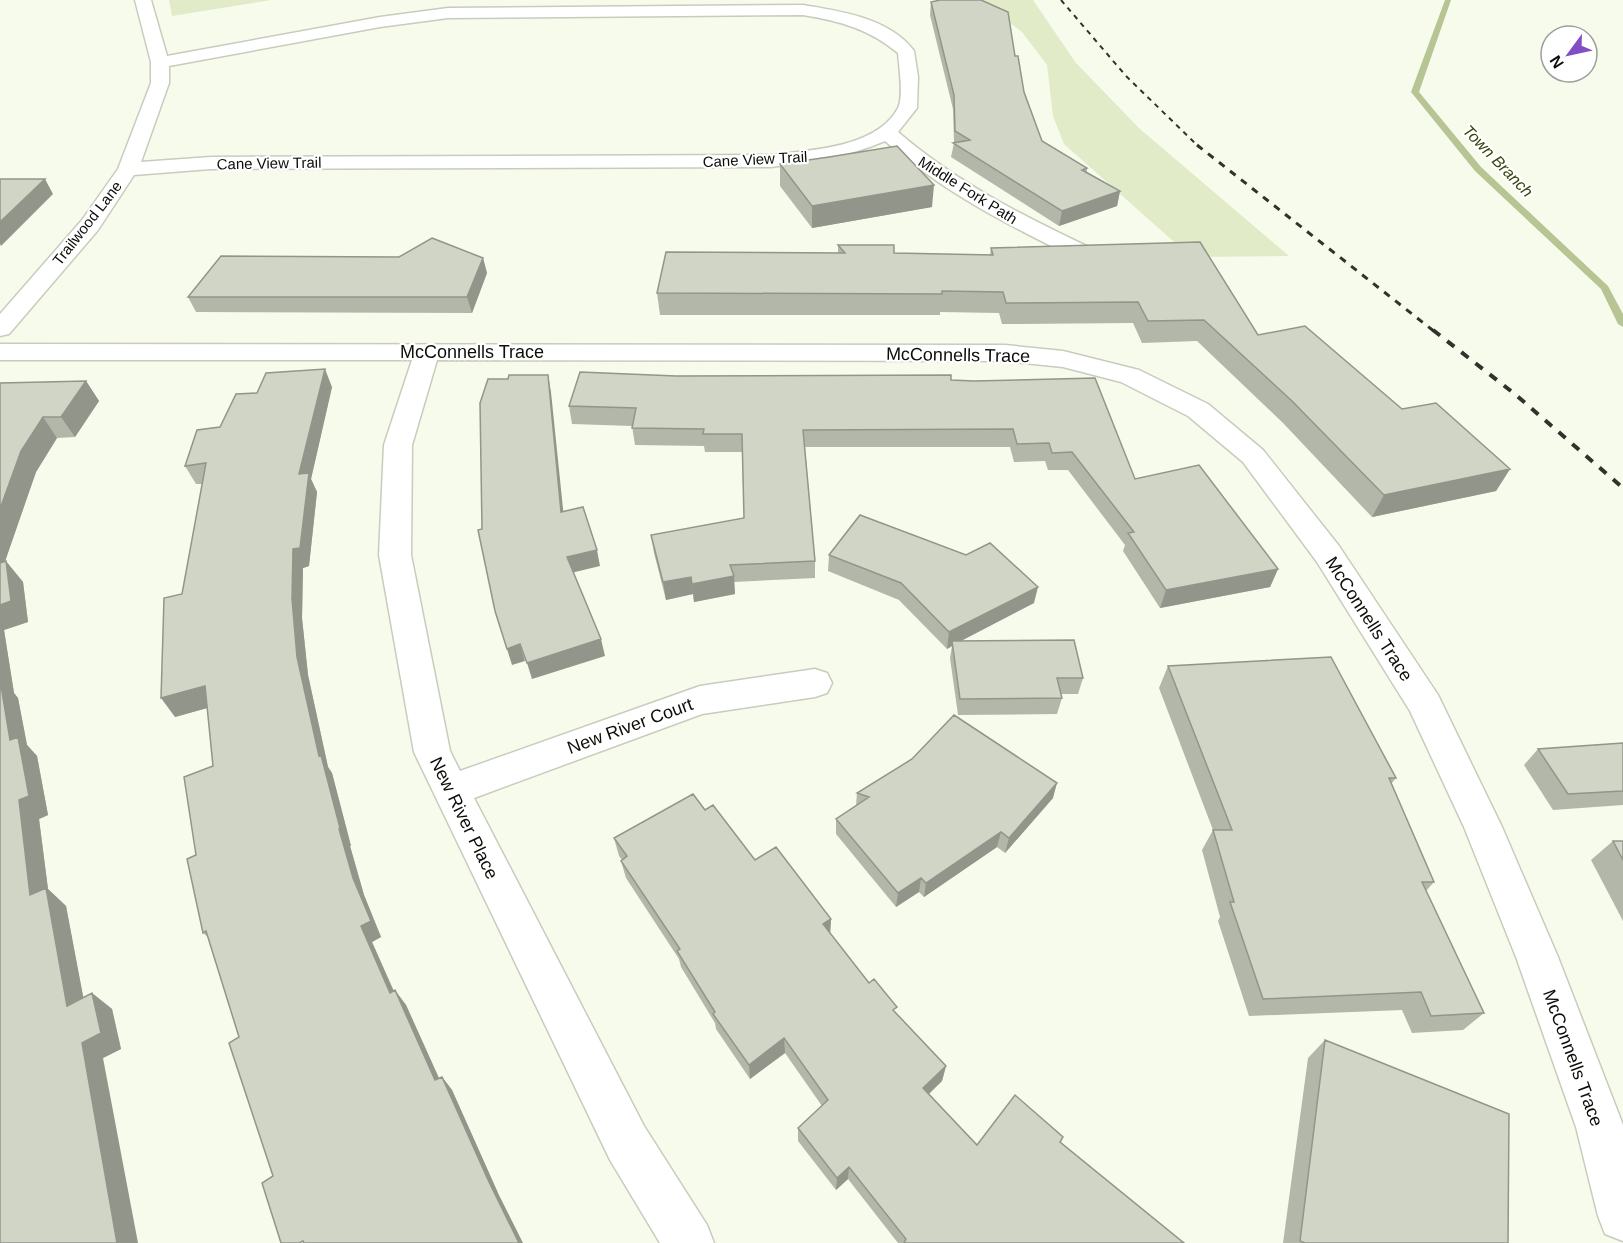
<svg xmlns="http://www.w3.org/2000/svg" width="1623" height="1243" font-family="Helvetica,sans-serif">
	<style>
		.green { fill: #e1ebc7 }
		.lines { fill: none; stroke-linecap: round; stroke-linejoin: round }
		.stream { fill: #b7c493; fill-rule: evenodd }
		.street-casing { stroke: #c8ccbd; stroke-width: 3 }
		.street { fill: #fff; fill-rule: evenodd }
		.rail-far2 { stroke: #31322c; stroke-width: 2; stroke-dasharray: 5 5; stroke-linecap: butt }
		.rail-far1 { stroke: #31322c; stroke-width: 3; stroke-dasharray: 7 7; stroke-linecap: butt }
		.rail { stroke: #31322c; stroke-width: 4; stroke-dasharray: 9 9; stroke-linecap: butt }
		.wall { fill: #b3b7a9 }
		.shaded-wall { fill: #92958a }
		.building { fill: #d0d5c5; stroke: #92958a; stroke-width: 1.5 }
		.labels { text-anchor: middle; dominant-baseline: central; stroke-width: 4.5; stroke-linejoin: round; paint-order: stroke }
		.far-street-label { font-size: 15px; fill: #0d0e09; stroke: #fff }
		.far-water-label { font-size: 16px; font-style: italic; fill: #39440c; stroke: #fff }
		.street-label { font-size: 18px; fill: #0d0e09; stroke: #fff }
	</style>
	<rect width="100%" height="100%" fill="#f7fbeb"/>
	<!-- green -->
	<path class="green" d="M169,0H271L172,16Z
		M971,0H1033L1076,63L1140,129L1289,256L1191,257L1064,144L1053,116L1047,65L1022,32L987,6Z"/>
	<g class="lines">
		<!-- stream -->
		<path class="stream" d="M1445,0H1451L1419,92L1481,167L1608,286L1623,314V327L1618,324L1601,289L1475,171L1411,92Z"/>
		<!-- street casing -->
		<g class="street-casing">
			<path id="street" d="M135,0H151L167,56L380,17L448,8L803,5C840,11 890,18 914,51L918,77L917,108L898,132C957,183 1025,217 1095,250L1098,255L1095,260L1087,262L1079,260C1010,226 943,192 885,141C848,157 811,162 771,167L211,169L134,175L98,230L9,334L0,336V314L82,220L118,169L151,83V62ZM803,15C840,21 869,29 898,53C899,66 904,97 898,108C877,148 810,150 771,155L211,157L141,162L169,83V66L380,27L448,18Z
				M0,344L1005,345L1063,351L1139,370L1208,404L1263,450L1339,546L1438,695L1502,827L1558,957L1623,1125V1241L1605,1234L1598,1216L1576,1127L1516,957L1464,827L1410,711L1317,562L1243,462L1188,416L1121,382L1063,367L1005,361L437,360L412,445L411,555L450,751L460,771L700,686L815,669L827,673L832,683L827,693L815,697L702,714L474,798L644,1126L707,1225L714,1243H660L610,1160L414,752L379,555L384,445L412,360H0Z"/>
		</g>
		<!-- street -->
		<use href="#street" class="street"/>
		<!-- rail-far2 -->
		<path class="rail-far2" d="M1061,0L1126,76L1199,147"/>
		<!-- rail-far1 -->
		<path class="rail-far1" d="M1197,145L1435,332"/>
		<!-- rail -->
		<path class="rail" d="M1433,330L1516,395L1623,488"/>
	</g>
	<!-- wall -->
	<path class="wall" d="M931,2L1015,56L1024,92L1042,141L1087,168V172L1120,191L1117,206L1059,226L951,157L954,143L953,109L930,15Z
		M780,164L932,207L812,228L780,186Z
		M838,245L894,253L990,255L991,248L1258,335L1402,409L1510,469L1496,491L1372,517L1283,423L1197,341L1142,343L1133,323L1002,324L999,313L940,312V315H660L657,293L838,253Z
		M399,257L483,258L487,273L472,313L196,312L188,297Z
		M676,376L951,380L1135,479L1278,569L1270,587L1160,608L1123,551L1125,545L1068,470H1048L1045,461L1014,462L1010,447H805L815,561V578L734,582L735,594L694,602L693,594L666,600L654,553L651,535L744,518L742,452H705L704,446L635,445L632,426L572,424L569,406Z
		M86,381L99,401L75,437L57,438L36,472L5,561L23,582L28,622L4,630L14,693L18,698L27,745L37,756L48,815L39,819L48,889L66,906L83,997L92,993L112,1009L121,1049L103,1058L0,1243V383Z
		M332,387L311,479L317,492L309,566L303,568L302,618L308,675L328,767L332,773L351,846H350L364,895L381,937L372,942L394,991L406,1005L439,1078L442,1077L452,1090L498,1193L273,1176L239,1037L208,937L203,933L196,855L213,766L207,708L175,717L182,594L202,484H196L185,466L220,427L257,393Z
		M829,555L1034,603L961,641L1083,678L1078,694H1061L1062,698L1057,714L958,715L950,658L952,646L947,649L899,600L828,571Z
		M1168,666L1396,778L1391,784L1434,882L1426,891L1484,1013L1463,1030L1412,1033L1402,1010L1249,1016L1218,921L1220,917L1202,850L1213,830L1159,688Z
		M1623,743V805L1553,810L1524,765L1538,749Z
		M857,793L1053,798L1005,853L997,847L924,897L919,892L896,907L836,834V819L856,806Z
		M705,810L755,860L831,919L830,933L869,983L896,1013L946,1066L942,1081L929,1094L977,1145L1060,1142L1184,1243H898L848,1179L836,1190L798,1141V1128L822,1106L785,1053L750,1079L716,1029L715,1023L681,967L679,959L626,878L621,861L622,860L619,856L614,838Z
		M1613,841H1623V921L1591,860Z
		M1325,1040L1508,1243H1283L1308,1058Z"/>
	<!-- shaded-wall -->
	<path class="shaded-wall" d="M45,179L53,194L1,246L0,244V222Z
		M934,185L932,207L812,228V206Z
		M1120,191L1117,206L1059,226L1062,211Z
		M483,258L487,273L472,313L467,297Z
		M325,369L332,387L311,479L317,492L309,566L303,568L302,618L308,675L328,767L332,773L351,846H350L364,895L381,937L372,942L401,1008L390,993L361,926L353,878L319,756L297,657L292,599L293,549L299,474Z
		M548,375L551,392L565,528L561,512Z
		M86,381L99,401L75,437L61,417Z
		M43,417L57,438L36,472L0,576V509L21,451Z
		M1510,469L1496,491L1372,517L1384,495Z
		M597,550L600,566L571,573L567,557Z
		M6,561L23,582L28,622L4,630L14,693L18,698L27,745L37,756L48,815L39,819L48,889L66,906L88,1022L67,1006L30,895L19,800L10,740L0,684V605Z
		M1278,569L1270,587L1160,608L1166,590Z
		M734,576L735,594L694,602L692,584Z
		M691,577L693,594L666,600L663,582Z
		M1038,587L1034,603L953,645L952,641V646L947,649L949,632Z
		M601,639L605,656L532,679L527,663Z
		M520,644L525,661L512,665L507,649Z
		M205,686L218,705L175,717L161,698Z
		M1057,783L1053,798L1005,853L1009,838Z
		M1001,832L997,847L924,897L926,883Z
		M921,878L919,892L896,907L898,893Z
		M831,919L830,937L823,924Z
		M395,990L406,1005L446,1094L435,1080Z
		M92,993L112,1009L121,1049L103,1058L138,1243H117L82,1043Z
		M784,1038L785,1053L750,1079L749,1065Z
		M946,1066L942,1081L920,1102L923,1088Z
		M442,1077L452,1090L498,1193L523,1243H519L489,1182Z
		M849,1167L848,1179L836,1190L837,1178Z"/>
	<!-- building -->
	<path class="building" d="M940,0H981L1008,12L1015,56H1018L1024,92L1042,141L1087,168L1082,170L1120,191L1062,211L953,143L970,140L955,131L954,95L931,2Z
		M897,146L934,185L812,206L780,164L829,157Z
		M0,179H45L0,222Z
		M432,238L483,258L467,297H188L221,256L399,257Z
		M1200,242L1258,335L1305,326L1402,409L1436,403L1510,469L1384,495L1292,401L1204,320L1148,321L1138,302L1006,303L1003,292L942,291V294L657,293L666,252L845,253L838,245H894V253L993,255L991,248Z
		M325,369L299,474L309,473L300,548L293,549L292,599L297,657L319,756L321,755L340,828L339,829L353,878L371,921L361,926L390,993L395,990L435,1080L442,1077L489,1182L519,1243H304L303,1241L299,1243H281L262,1183L273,1176L229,1043L239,1037L206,931L203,933L187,859L196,855L184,777L213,766L205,686L161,698L164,598L182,594L206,463L185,466L197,430L220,427L236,394L257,393L266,373Z
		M580,372L676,376L951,375V380L974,381L1095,378L1135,479L1199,465L1278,569L1166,590L1128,533L1134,532L1072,452L1052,453L1049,443L1017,444L1013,429L803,430L815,561L730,565L734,576L692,584L691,577L663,582L651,535L744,518L742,434H703L704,429L632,428L636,408L569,406Z
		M509,375H548L561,512L583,507L597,550L567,557L601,639L527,663L520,644L507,649L495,611L478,530L482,529L480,403L488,379H508Z
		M86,381L61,417H43L21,451L0,509V383Z
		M860,515L966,555L990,543L1038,587L949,632L901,583L829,555Z
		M6,561L11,601L0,605V563Z
		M1074,640L1083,678H1057L1062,698L960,699L952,641Z
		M1331,657L1396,778H1389L1434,882H1422L1484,1013L1431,1016L1421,992L1263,999L1230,902H1234L1213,830H1232L1168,666Z
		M0,680L10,740L18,737L29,796L19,800L30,895L46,888L67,1006L92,993L101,1033L82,1043L117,1243H0Z
		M954,715L1057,783L1009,838L1001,832L926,883L921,878L898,893L836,819L869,797L857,793L912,759Z
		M1623,743V791L1568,794L1538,749Z
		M693,794L705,810L713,805L755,860L776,847L831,919L823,924L869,983L874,979L897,1007L893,1010L946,1066L923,1088L977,1145L1015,1095L1063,1137L1060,1142L1184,1243H904L906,1239L849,1167L837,1178L798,1128L828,1100L784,1038L749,1065L713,1014L715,1012L677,951L680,949L621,861L627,856L614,838Z
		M1613,841H1623V860Z
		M1325,1040L1509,1114L1508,1243H1305L1300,1241Z"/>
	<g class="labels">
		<!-- far-street labels -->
		<g class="far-street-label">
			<text transform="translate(755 159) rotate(-3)">Cane View Trail</text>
			<text transform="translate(269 163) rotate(-1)">Cane View Trail</text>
			<text transform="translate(968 190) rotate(32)">Middle Fork Path</text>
			<text transform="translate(87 223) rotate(-52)">Trailwood Lane</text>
		</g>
		<!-- far-water labels -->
		<g class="far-water-label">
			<text transform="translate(1498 161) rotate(46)">Town Branch</text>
		</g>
		<!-- street labels -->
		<g class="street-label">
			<text x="472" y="352">McConnells Trace</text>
			<text transform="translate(958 355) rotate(1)">McConnells Trace</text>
			<text transform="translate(1369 619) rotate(57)">McConnells Trace</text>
			<text transform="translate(630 726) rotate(-20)">New River Court</text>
			<text transform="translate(464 818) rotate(64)">New River Place</text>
			<text transform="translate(1573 1058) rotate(70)">McConnells Trace</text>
		</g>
	</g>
	<!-- north arrow -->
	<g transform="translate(1569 54) rotate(237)"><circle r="28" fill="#ffffff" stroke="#9e9f9d" stroke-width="1.5"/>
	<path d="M0-4.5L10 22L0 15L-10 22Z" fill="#814ec6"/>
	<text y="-9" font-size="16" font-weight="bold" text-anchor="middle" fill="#0d0e09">N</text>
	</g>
</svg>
